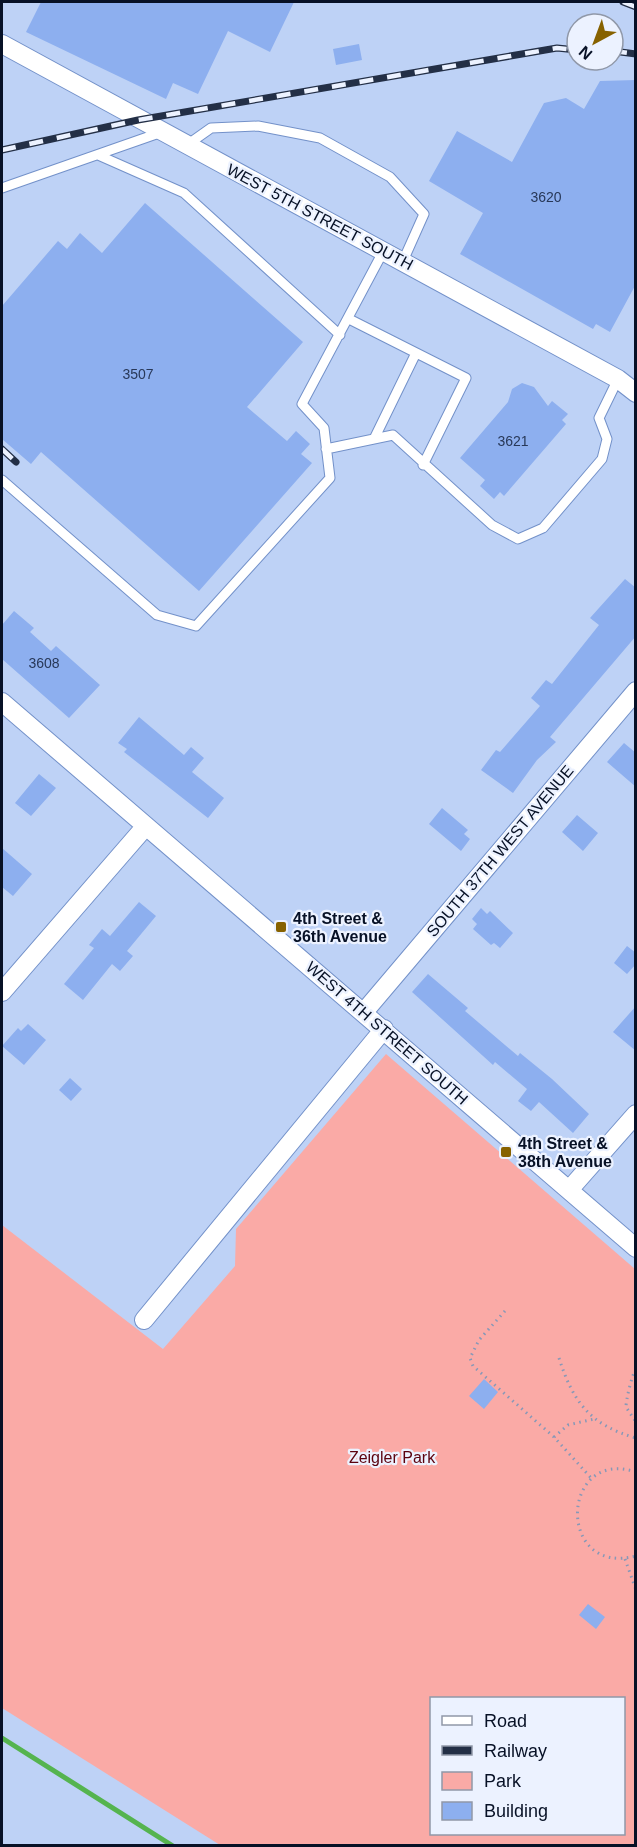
<svg xmlns="http://www.w3.org/2000/svg" width="637" height="1847" font-family="Helvetica,sans-serif">
	<style>
		.green { fill: #faaaa6; fill-rule: evenodd }
		.lines { fill: none; stroke-linecap: round; stroke-linejoin: round }
		.stream { stroke: #55b44f; stroke-width: 5 }
		.building { fill: #8dafef }
		.service-casing { stroke: #7391c9; stroke-width: 11 }
		.minor-casing { stroke: #7391c9; stroke-width: 20 }
		.path { stroke: #8798b7; stroke-width: 3; stroke-dasharray: 1.5 4.5; stroke-linecap: butt }
		.service { stroke: #fff; stroke-width: 9 }
		.minor { stroke: #fff; stroke-width: 18 }
		.rail-casing { stroke: #232f46; stroke-width: 7 }
		.rail { stroke: #ecf2ff; stroke-width: 4.5; stroke-dasharray: 14; stroke-linecap: butt }
		.poi-dot { fill: #876200; stroke: #ecf2ff; stroke-width: 2 }
		.labels { text-anchor: middle; dominant-baseline: central; stroke-width: 4.5; stroke-linejoin: round; paint-order: stroke }
		.number-label { font-size: 14px; fill: #283858 }
		.street-label { font-size: 16px; fill: #071126; stroke: #ecf2ff }
		.poi-label { font-size: 16px; font-weight: bold; fill: #071126; stroke: #ecf2ff; text-anchor: start }
		.park-label { font-size: 16px; fill: #5b020f; stroke: #ecf2ff }
	</style>
	<rect width="100%" height="100%" fill="#bed2f6"/>
	<!-- green -->
	<path class="green" d="M386,1054L635,1269V1845H220L2,1708V1225L163,1349L235,1266L236,1229ZM432,1698H624V1834H432Z"/>
	<g class="lines">
		<!-- stream -->
		<path class="stream" d="M2,1738L173,1846"/>
	</g>
	<!-- building -->
	<path class="building" d="M41,2H294L270,52L228,31L198,94L173,83L166,99L26,32Z
		M359,44L362,60L336,65L333,49Z
		M636,80V284L610,332L596,324L593,329L460,254L483,213L429,181L457,131L512,162L544,103L566,98L584,109L600,81Z
		M145,203L303,342L247,407L287,441L296,431L310,444L301,454L312,463L199,591L41,452L31,464L2,439V306L58,241L67,249L80,233L102,253Z
		M522,383L534,387L548,406L552,401L568,414L562,420L566,424L504,496L500,492L494,499L480,486L485,480L460,458L508,402L512,389Z
		M625,579L636,588V636L550,737L556,742L537,760L513,793L481,770L496,750L500,752L540,706L531,698L546,680L552,684L599,625L590,618Z
		M14,611L34,628L30,632L51,651L56,646L100,685L69,718L2,659V625Z
		M139,717L184,755L191,747L204,758L192,772L224,798L208,818L124,752L127,749L118,743Z
		M624,743L636,753V787L607,762Z
		M39,774L56,788L31,816L15,803Z
		M442,808L468,830L464,834L470,839L461,851L429,824Z
		M577,815L598,833L583,851L562,832Z
		M2,848L32,874L13,896L2,887Z
		M139,902L156,916L127,951L133,956L120,971L112,964L83,1000L64,984L94,948L89,945L102,929L110,936Z
		M481,908L487,914L490,911L513,933L500,948L494,943L491,945L473,929L477,924L472,919Z
		M627,946L636,953V964L627,974L614,963Z
		M428,974L468,1008L465,1011L518,1056L520,1053L552,1079L589,1114L573,1133L539,1102L531,1111L518,1101L527,1089L495,1062L493,1065L412,992Z
		M636,1006V1051L613,1032Z
		M28,1024L46,1040L24,1065L2,1046L18,1028L21,1031Z
		M70,1078L82,1089L71,1101L59,1090Z
		M484,1379L498,1392L484,1409L469,1396Z
		M588,1604L605,1617L596,1629L579,1615Z"/>
	<g class="lines">
		<!-- service casing -->
		<g class="service-casing">
			<path id="service" d="M187,145L211,128L258,126L320,138L390,177L424,214L403,261
				M98,155L184,193L340,335
				M2,188L162,132
				M349,319L466,378L423,465
				M374,439L416,353
				M326,449L393,435L492,525L518,539L543,528L602,459L607,439L599,418L618,379
				M2,480L157,615L196,626L330,478L324,428L302,404L384,250"/>
		</g>
		<!-- minor casing -->
		<g class="minor-casing">
			<path id="minor" d="M2,44C206,157 413,266 618,379L636,393
				M2,702L636,1248
				M2,992L145,827
				M364,1012L636,691
				M569,1190L636,1114
				M144,1320L384,1029"/>
		</g>
		<!-- path -->
		<path class="path" d="M505,1311L479,1340L470,1358L473,1366L554,1437L592,1479
			M559,1358C573,1402 590,1425 636,1438
			M636,1369C632,1374 626,1400 626,1407L636,1422
			M554,1437L568,1425L594,1419
			M636,1472C560,1447 556,1577 636,1556
			M625,1559L636,1590"/>
		<!-- service -->
		<use href="#service" class="service"/>
		<!-- minor -->
		<use href="#minor" class="minor"/>
		<!-- rail casing -->
		<g class="rail-casing">
			<path id="rail" d="M623,2L636,7
				M613,51L636,54
				M2,150L138,120L557,48L577,50
				M2,449L16,462"/>
		</g>
		<!-- rail -->
		<use href="#rail" class="rail"/>
	</g>
	<!-- markers -->
	<g class="poi-dot">
		<rect x="275" y="921" width="12" height="12" rx="3"/>
		<rect x="500" y="1146" width="12" height="12" rx="3"/>
	</g>
	<g class="labels">
		<!-- number labels -->
		<g class="number-label">
			<text x="546" y="197">3620</text>
			<text x="138" y="374">3507</text>
			<text x="513" y="441">3621</text>
			<text x="44" y="663">3608</text>
		</g>
		<!-- street labels -->
		<g class="street-label">
			<text transform="translate(320 217) rotate(28)">WEST 5TH STREET SOUTH</text>
			<text transform="translate(500 851) rotate(-50)">SOUTH 37TH WEST AVENUE</text>
			<text transform="translate(387 1033) rotate(41)">WEST 4TH STREET SOUTH</text>
		</g>
		<!-- poi labels -->
		<g class="poi-label">
			<text x="293" y="918">4th Street &amp;<tspan x="293" dy="18">36th Avenue</tspan></text>
			<text x="518" y="1143">4th Street &amp;<tspan x="518" dy="18">38th Avenue</tspan></text>
		</g>
		<!-- park labels -->
		<g class="park-label">
			<text x="392" y="1457">Zeigler Park</text>
		</g>
	</g>
	<!-- border -->
	<rect width="637" height="1847" fill="none" stroke="#071126" stroke-width="6"/>
	<!-- legend -->
	<rect x="430" y="1697" width="195" height="138" fill="#ecf2ff" stroke="#9098a8" stroke-width="1.5"/>
	<rect x="442" y="1716" width="30" height="9" fill="#ffffff" stroke="#9098a8" stroke-width="1.5"/>
	<text x="484" y="1727" font-size="18" fill="#071126">Road</text>
	<rect x="442" y="1746" width="30" height="9" fill="#232f46" stroke="#9098a8" stroke-width="1.5"/>
	<text x="484" y="1757" font-size="18" fill="#071126">Railway</text>
	<rect x="442" y="1772" width="30" height="18" fill="#faaaa6" stroke="#9098a8" stroke-width="1.5"/>
	<text x="484" y="1787" font-size="18" fill="#071126">Park</text>
	<rect x="442" y="1802" width="30" height="18" fill="#8dafef" stroke="#9098a8" stroke-width="1.5"/>
	<text x="484" y="1817" font-size="18" fill="#071126">Building</text>
	<!-- north arrow -->
	<g transform="translate(595 42) rotate(221)"><circle r="28" fill="#ecf2ff" stroke="#9098a8" stroke-width="1.5"/>
	<path d="M0-4.5L10 22L0 15L-10 22Z" fill="#876200"/>
	<text y="-9" font-size="16" font-weight="bold" text-anchor="middle" fill="#071126">N</text>
	</g>
</svg>
